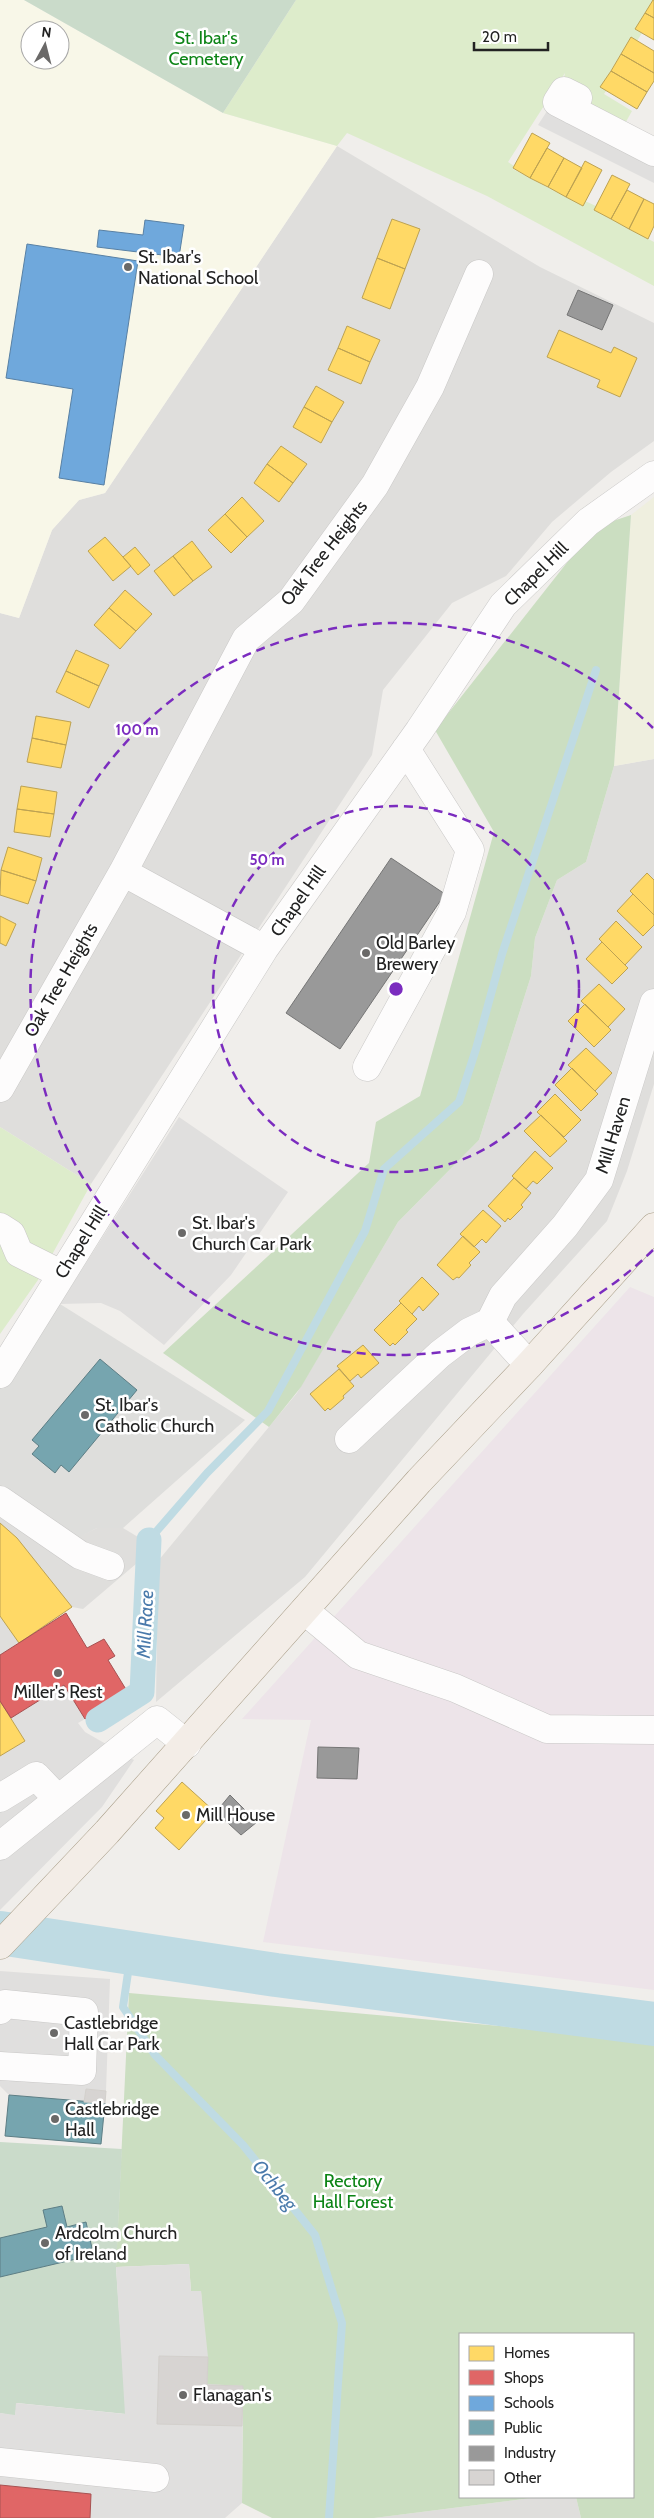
<svg xmlns="http://www.w3.org/2000/svg" width="654" height="2518" font-family="Cabin,sans-serif">
	<style>
		.residential { fill: #dfdedc }
		.industrial { fill: #ede4e9 }
		.education { fill: #f8f7e8; fill-rule: evenodd }
		.religious { fill: #dededc }
		.farmland { fill: #efefdf }
		.grass { fill: #ddeccb }
		.forest { fill: #cbdec1 }
		.cemetery { fill: #cadbca }
		.parking { fill: #e0dfde }
		.homes { fill: #ffd966; stroke: #bda252 }
		.shops { fill: #e06666; stroke: #a75252 }
		.schools { fill: #6fa8dc; stroke: #5880a4 }
		.public { fill: #76a5af; stroke: #5d7e85 }
		.industry { fill: #999; stroke: #757575 }
		.lines { fill: none; stroke-linecap: round; stroke-linejoin: round }
		.stream { stroke: #bfdbe3; stroke-width: 8 }
		.canal { stroke: #bfdbe3; stroke-width: 25 }
		.river { stroke: #bfdbe3; stroke-width: 44 }
		.building { fill: #d7d4d2; stroke: #d3d0cc }
		.minor-casing { stroke: #c9c8c7; stroke-width: 29 }
		.major-casing { stroke: #a79c86; stroke-width: 29 }
		.minor { stroke: #fdfcfc; stroke-width: 28 }
		.major { stroke: #f3ede7; stroke-width: 28 }
		.ring { fill: none; stroke: #7b2cbf; stroke-width: 2.5; stroke-dasharray: 9 6 }
		.poi-dot { fill: #6a6968; stroke: #fff; stroke-width: 2 }
		.labels { text-anchor: middle; dominant-baseline: central; stroke-width: 5; stroke-linejoin: round; paint-order: stroke }
		.park-label { font-size: 18px; fill: #0c8416; stroke: #fff }
		.poi-label { font-size: 18px; fill: #222; stroke: #fff; text-anchor: start }
		.street-label { font-size: 18px; fill: #222; stroke: #fff }
		.water-label { font-size: 19px; font-style: italic; fill: #4a7aab; stroke: #fff }
		.centre { fill: #7b2cbf; stroke: #fff; stroke-width: 2.5 }
		.ring-label { font-size: 15px; text-anchor: middle; font-weight: bold; fill: #7b2cbf; stroke: #fff; stroke-width: 5; stroke-linejoin: round; paint-order: stroke }
	</style>
	<rect width="100%" height="100%" fill="#f0eeeb"/>
	<!-- residential -->
	<path class="residential" d="M337,146L540,267L654,323V441L611,472L552,522L506,576L452,603L383,690L372,755L91,1184L0,1127V613L19,618L52,530L79,500L105,493Z
		M654,759V1084L627,1171L607,1221L523,1314L305,1577L156,1702L158,1561L297,1393L398,1222L479,1140L531,976L535,938L557,880L586,862L614,766Z
		M0,1482L74,1539L97,1528H123L143,1540V1558L83,1609L72,1607L0,1655Z
		M539,2497H576L581,2518H374Z"/>
	<!-- industrial -->
	<path class="industrial" d="M630,1287L654,1297V1990L263,1942L311,1720L242,1719Z"/>
	<!-- education -->
	<path class="education" d="M0,0H24L223,113L337,146L105,493L79,500L52,530L19,618L0,613ZM30,30H60V60H30Z"/>
	<!-- religious -->
	<path class="religious" d="M60,1304L245,1420L123,1528H97L74,1540L0,1483V1387Z"/>
	<!-- farmland -->
	<path class="farmland" d="M654,497V759L614,766L631,515Z"/>
	<!-- grass -->
	<path class="grass" d="M296,0H653L636,29L642,33L637,41L631,37L601,87L606,91L604,94L632,111L623,127L584,107L564,78L565,73L508,162L514,166L513,169L583,206L585,201L596,206L594,210L654,242V286L487,196L347,133L337,146L223,113Z
		M0,1127L91,1184L38,1280L0,1334Z"/>
	<!-- forest -->
	<path class="forest" d="M631,515L614,766L586,862L557,880L535,938L531,976L479,1140L398,1222L301,1387L269,1427L163,1353L369,1163L376,1122L420,1096L494,832L435,730L595,527Z
		M129,1993L500,2026L654,2043V2518H581L576,2497H633V2334H460V2497H539L374,2518H272L242,2503L243,2386L207,2385L201,2291H191L189,2264L116,2267Z"/>
	<!-- cemetery -->
	<path class="cemetery" d="M24,0H296L223,113Z
		M0,2142L122,2149L116,2267L126,2414L17,2403L15,2416L0,2413Z"/>
	<!-- parking -->
	<path class="parking" d="M549,108L654,160V183L538,125Z
		M179,1117L288,1192L231,1275L164,1345L120,1311L101,1303L60,1304Z
		M64,1685L85,1719L78,1723L85,1732L134,1760L102,1807L0,1910V1756L25,1741L11,1718Z
		M0,1971L110,1979L106,2091L86,2089L84,2102L9,2095L0,2086Z
		M189,2264L191,2291H201L208,2357L207,2384L243,2386L242,2503L225,2518H0V2413L15,2415L16,2403L125,2414L116,2267Z"/>
	<!-- homes -->
	<path class="homes" d="M653,0H654V18L645,13Z
		M645,13L654,18V40L635,29Z
		M631,37L654,51V73L621,54Z
		M621,54L654,73V81L647,92L611,71Z
		M611,71L647,92L637,109L600,87Z
		M532,133L550,143L530,178L513,168Z
		M547,148L564,158L548,187L530,178Z
		M564,158L582,168L566,197L548,187Z
		M585,161L602,170L583,206L566,197Z
		M612,175L630,184L611,219L594,210Z
		M627,190L644,199L629,229L611,219Z
		M644,199L654,204V226L648,239L629,229Z
		M392,219L420,229L405,269L377,258Z
		M377,258L405,269L390,309L362,298Z
		M347,326L380,340L370,362L338,348Z
		M559,330L611,353L614,347L637,358L620,397L597,387L600,380L547,357Z
		M338,348L370,362L361,384L328,370Z
		M316,386L344,402L332,422L304,407Z
		M304,407L332,422L321,443L293,427Z
		M281,446L307,464L293,483L267,464Z
		M267,464L293,483L279,502L254,483Z
		M242,497L264,521L247,537L225,514Z
		M225,514L247,537L231,553L208,530Z
		M105,537L131,566L113,581L88,551Z
		M192,541L212,567L193,581L173,556Z
		M135,547L150,565L138,575L123,557Z
		M173,556L193,581L174,596L154,571Z
		M125,590L152,614L136,631L109,608Z
		M109,608L136,631L120,649L94,625Z
		M76,650L109,665L99,686L66,671Z
		M66,671L99,686L89,708L56,692Z
		M36,716L71,722L66,745L32,738Z
		M32,738L66,745L61,768L27,762Z
		M21,786L57,792L54,814L17,809Z
		M17,809L54,814L50,837L14,832Z
		M8,847L42,858L36,881L1,870Z
		M1,870L36,881L28,904L0,895Z
		M647,873L654,880V915L630,891Z
		M633,894L654,915V925L643,936L617,911Z
		M0,916L16,924L6,946L0,943Z
		M616,921L642,947L625,965L599,939Z
		M602,942L628,968L612,984L586,959Z
		M599,984L625,1009L608,1027L581,1001Z
		M585,1004L611,1030L594,1047L568,1021Z
		M586,1048L612,1073L595,1091L568,1065Z
		M572,1068L598,1094L581,1111L555,1085Z
		M555,1094L581,1120L564,1137L537,1112Z
		M541,1115L567,1141L550,1157L524,1131Z
		M535,1151L553,1168L537,1184L533,1181L526,1189L512,1176Z
		M514,1178L531,1193L521,1205L523,1207L510,1220L508,1218L505,1222L488,1206Z
		M483,1210L501,1226L486,1243L482,1239L474,1247L460,1234Z
		M463,1236L480,1252L469,1263L471,1265L459,1278L457,1277L453,1280L437,1265Z
		M422,1277L439,1294L423,1311L419,1306L412,1314L399,1301Z
		M401,1303L417,1319L406,1330L408,1332L395,1345L393,1343L390,1346L374,1330Z
		M363,1345L379,1363L361,1378L358,1374L350,1381L337,1366Z
		M339,1369L354,1386L343,1396L344,1398L330,1410L328,1408L325,1411L310,1394Z
		M0,1523L17,1538L72,1607L19,1643L0,1616Z
		M0,1701L25,1741L0,1756Z
		M182,1782L214,1811L179,1850L155,1828L164,1818L156,1811Z"/>
	<!-- shops -->
	<path class="shops" d="M66,1613L87,1648L104,1639L115,1656L108,1660L127,1691L85,1719L64,1685L11,1718L0,1701V1655Z
		M0,2485L91,2494L90,2518H0Z"/>
	<!-- schools -->
	<path class="schools" d="M145,220L184,225L179,257L97,247L99,230L143,235Z
		M27,244L138,261L104,485L59,478L73,389L6,378Z"/>
	<!-- public -->
	<path class="public" d="M100,1359L137,1390L69,1472L61,1465L55,1473L32,1454L39,1446L32,1440Z
		M9,2095L105,2103L101,2144L5,2136Z
		M62,2206L67,2227L86,2222L92,2248L74,2253L76,2259L0,2277V2238L47,2227L43,2210Z"/>
	<!-- industry -->
	<path class="industry" d="M578,290L613,305L602,330L567,315Z
		M391,858L445,894L340,1049L286,1013Z
		M318,1747L359,1748L357,1779L317,1778Z
		M230,1795L257,1822L241,1835L216,1812Z"/>
	<g class="lines">
		<!-- stream -->
		<path class="stream" d="M149,1540L207,1473L268,1411L365,1231L384,1169L459,1102L476,1049L502,954L596,670
			M131,1952L123,2007L155,2055L243,2145L315,2235L342,2323L329,2518"/>
		<!-- canal -->
		<path class="canal" d="M98,1720L142,1692L149,1540"/>
		<!-- river -->
		<path class="river" d="M0,1933L276,1975L654,2024"/>
	</g>
	<!-- building -->
	<path class="building" d="M86,2089L106,2091L105,2103L84,2102Z
		M159,2356L208,2357L207,2385L243,2386L242,2426L157,2424Z"/>
	<g class="lines">
		<!-- minor casing -->
		<g class="minor-casing">
			<path id="minor" d="M572,110L578,98L564,91L557,102L654,152
				M123,872L264,949
				M367,1067L452,912L470,850L406,749
				M0,1088L123,872L246,639L291,601L375,485L430,387L479,274
				M0,1227L11,1234L19,1253L61,1274
				M490,1322L529,1365
				M0,1374L264,949L419,731L503,605L588,522L654,475
				M349,1439L440,1354L469,1332L490,1322L503,1296L565,1226L599,1180L654,1003
				M0,1500L80,1555L110,1566
				M305,1611L358,1655L455,1688L547,1729L654,1730
				M0,1798L36,1776L58,1799
				M0,1846L157,1720L187,1744
				M0,2010L5,2004L84,2012L82,2071L0,2066
				M0,2462L155,2478"/>
		</g>
		<!-- major casing -->
		<g class="major-casing">
			<path id="major" d="M0,1945L107,1832L419,1481L529,1365L654,1227"/>
		</g>
		<!-- minor -->
		<use href="#minor" class="minor"/>
		<!-- major -->
		<use href="#major" class="major"/>
	</g>
	<!-- distance rings -->
	<g class="ring">
		<circle cx="396" cy="989" r="183"/>
		<path d="M653 1250A366 366 0 1 1 653 728"/>
	</g>
	<!-- markers -->
	<g class="poi-dot">
		<circle cx="128" cy="267" r="5"/>
		<circle cx="366" cy="953" r="5"/>
		<circle cx="182" cy="1233" r="5"/>
		<circle cx="85" cy="1415" r="5"/>
		<circle cx="58" cy="1673" r="5"/>
		<circle cx="186" cy="1815" r="5"/>
		<circle cx="54" cy="2033" r="5"/>
		<circle cx="55" cy="2119" r="5"/>
		<circle cx="45" cy="2243" r="5"/>
		<circle cx="183" cy="2395" r="5"/>
	</g>
	<g class="labels">
		<!-- park labels -->
		<g class="park-label">
			<text x="206" y="38">St. Ibar's<tspan x="206" dy="21">Cemetery</tspan></text>
			<text x="353" y="2181">Rectory<tspan x="353" dy="21">Hall Forest</tspan></text>
		</g>
		<!-- poi labels -->
		<g class="poi-label">
			<text x="138" y="257">St. Ibar's<tspan x="138" dy="21">National School</tspan></text>
			<text x="376" y="943">Old Barley<tspan x="376" dy="21">Brewery</tspan></text>
			<text x="192" y="1223">St. Ibar's<tspan x="192" dy="21">Church Car Park</tspan></text>
			<text x="95" y="1405">St. Ibar's<tspan x="95" dy="21">Catholic Church</tspan></text>
			<text x="58" y="1692" text-anchor="middle">Miller's Rest</text>
			<text x="196" y="1815">Mill House</text>
			<text x="64" y="2023">Castlebridge<tspan x="64" dy="21">Hall Car Park</tspan></text>
			<text x="65" y="2109">Castlebridge<tspan x="65" dy="21">Hall</tspan></text>
			<text x="55" y="2233">Ardcolm Church<tspan x="55" dy="21">of Ireland</tspan></text>
			<text x="193" y="2395">Flanagan's</text>
		</g>
		<!-- street labels -->
		<g class="street-label">
			<text transform="translate(324 553) rotate(-52)">Oak Tree Heights</text>
			<text transform="translate(536 574) rotate(-45)">Chapel Hill</text>
			<text transform="translate(298 901) rotate(-55)">Chapel Hill</text>
			<text transform="translate(61 980) rotate(-60)">Oak Tree Heights</text>
			<text transform="translate(613 1135) rotate(-73)">Mill Haven</text>
			<text transform="translate(81 1242) rotate(-58)">Chapel Hill</text>
		</g>
		<!-- water labels -->
		<g class="water-label">
			<text transform="translate(145 1624) rotate(-87)">Mill Race</text>
			<text transform="translate(275 2185) rotate(51)">Ochbeg</text>
		</g>
	</g>
	<circle cx="396" cy="989" r="8" class="centre"/>
	<g class="ring-label">
		<text x="137" y="735">100 m</text>
		<text x="267" y="865">50 m</text>
	</g>
	<!-- legend -->
	<rect x="459" y="2333" width="175" height="165" fill="#ffffff" stroke="#a7a7a7"/>
	<rect x="469" y="2346" width="25" height="15" fill="#ffd966" stroke="#a7a7a7"/>
	<text x="504" y="2358" font-size="15" fill="#222222">Homes</text>
	<rect x="469" y="2370" width="25" height="15" fill="#e06666" stroke="#a7a7a7"/>
	<text x="504" y="2383" font-size="15" fill="#222222">Shops</text>
	<rect x="469" y="2396" width="25" height="15" fill="#6fa8dc" stroke="#a7a7a7"/>
	<text x="504" y="2408" font-size="15" fill="#222222">Schools</text>
	<rect x="469" y="2420" width="25" height="15" fill="#76a5af" stroke="#a7a7a7"/>
	<text x="504" y="2433" font-size="15" fill="#222222">Public</text>
	<rect x="469" y="2446" width="25" height="15" fill="#999999" stroke="#a7a7a7"/>
	<text x="504" y="2458" font-size="15" fill="#222222">Industry</text>
	<rect x="469" y="2470" width="25" height="15" fill="#d7d4d2" stroke="#a7a7a7"/>
	<text x="504" y="2483" font-size="15" fill="#222222">Other</text>
	<!-- north arrow -->
	<g transform="translate(45 45) rotate(7)"><circle r="24" fill="#ffffff" stroke="#a7a7a7"/>
	<path d="M0-4L9 19L0 12L-9 19Z" fill="#6a6968"/>
	<text y="-8" font-size="14" font-weight="bold" text-anchor="middle" fill="#222222">N</text>
	</g>
	<!-- scale -->
	<path d="M474 42v8h74v-8" fill="none" stroke="#222222" stroke-width="2.5"/>
	<text x="482" y="42" font-size="15" fill="#222222" stroke="#ffffff" stroke-width="4" paint-order="stroke">20 m</text>
</svg>
